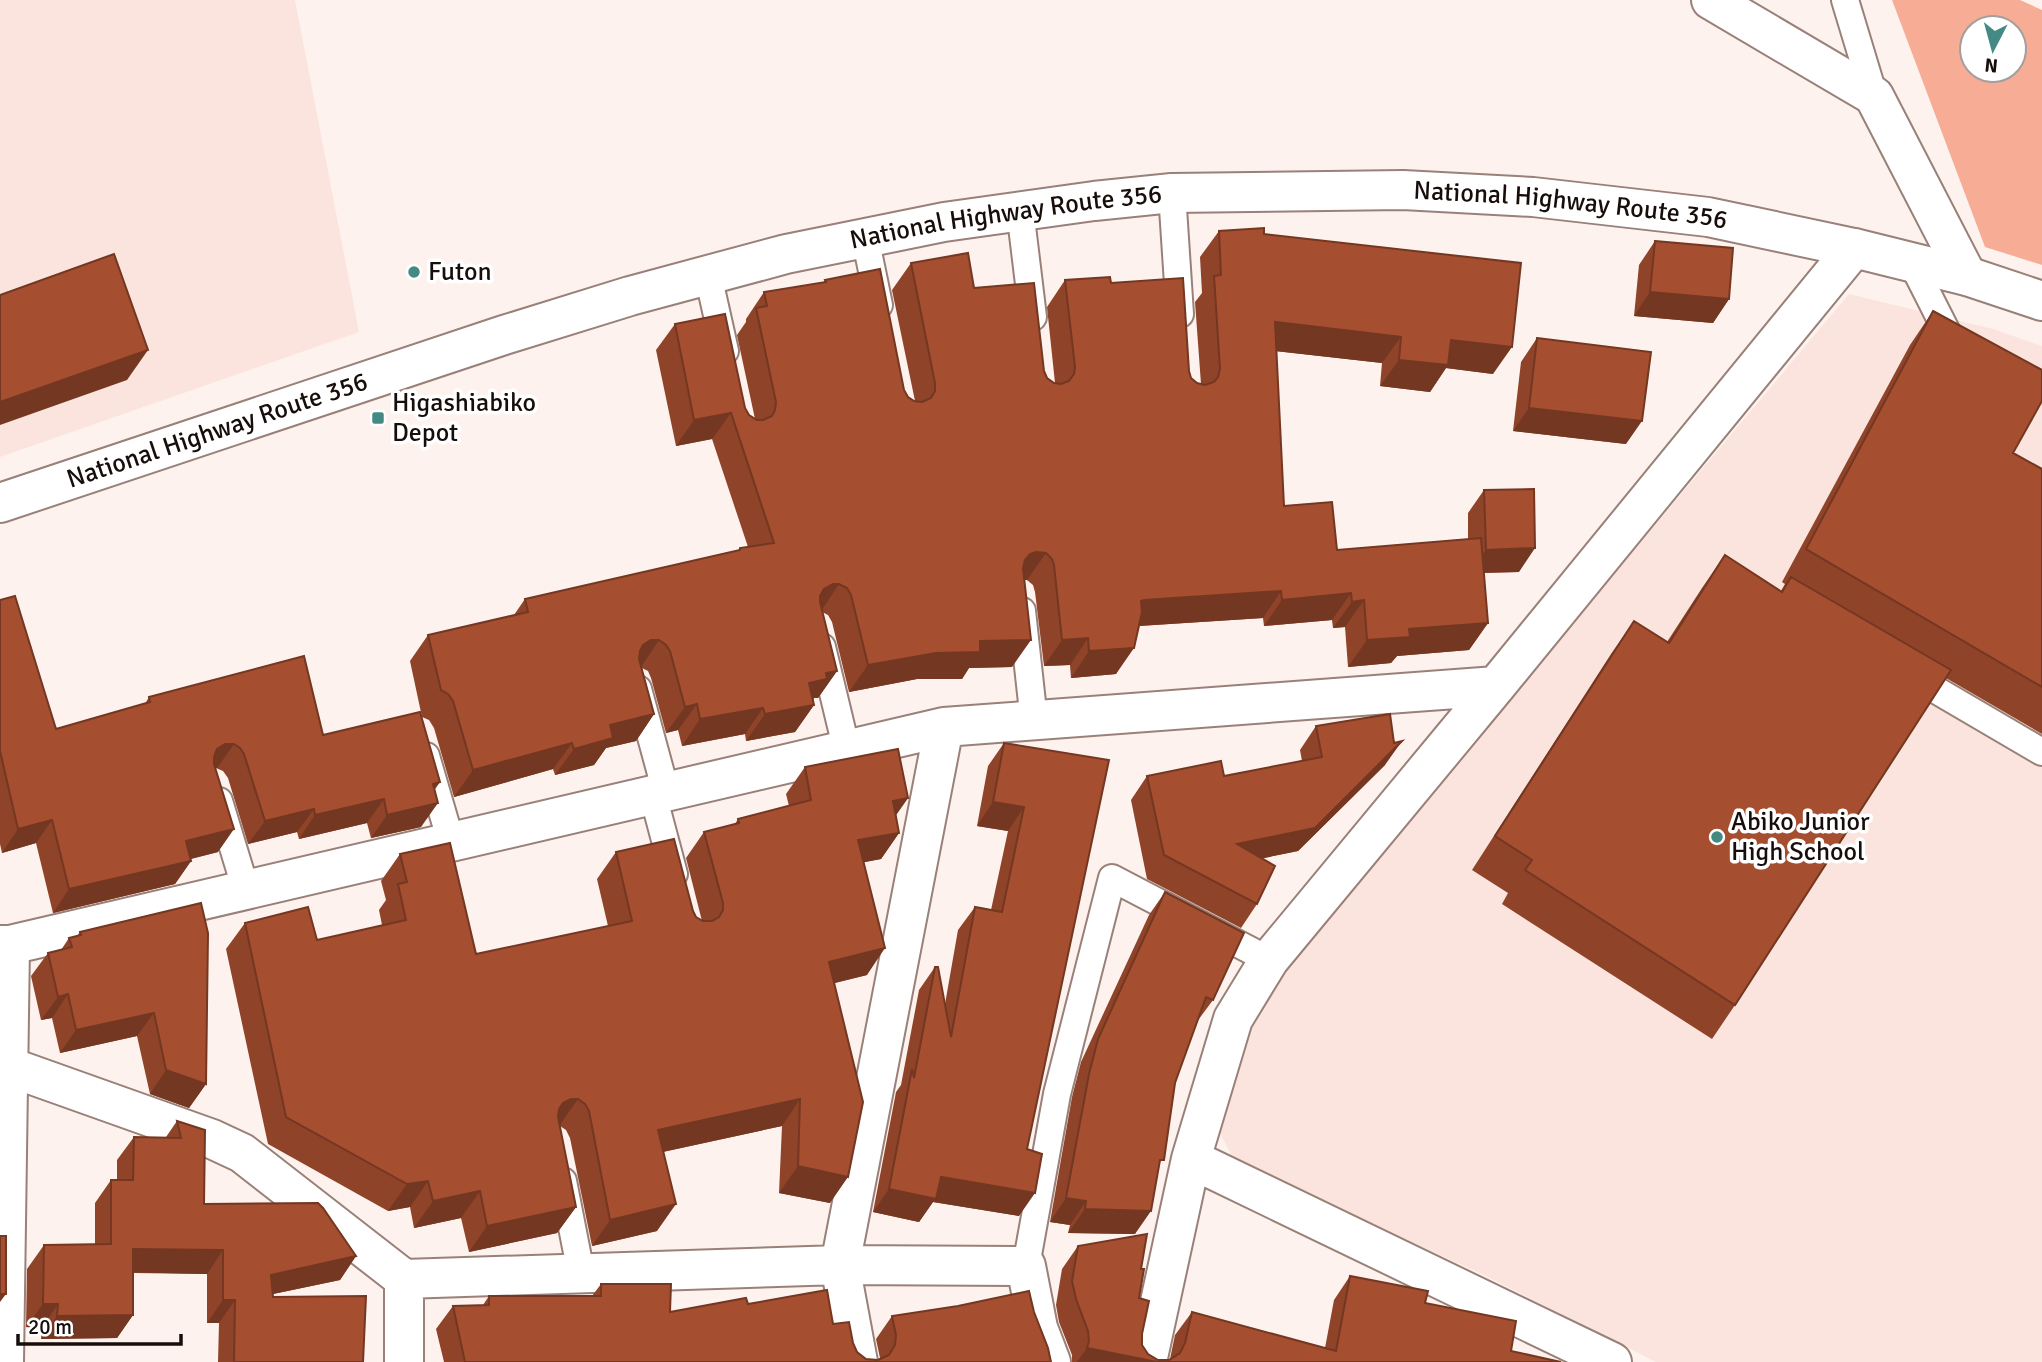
<svg xmlns="http://www.w3.org/2000/svg" width="2042" height="1362" font-family="Signika,sans-serif">
	<style>
		.built { fill: #fbe4dd }
		.green { fill: #f7ad95; fill-rule: evenodd }
		.lines { fill: none; stroke-linecap: round; stroke-linejoin: round }
		.service-casing { stroke: #998078; stroke-width: 30 }
		.minor-casing { stroke: #998078; stroke-width: 42 }
		.trunk-casing { stroke: #998078; stroke-width: 42 }
		.service { stroke: #fff; stroke-width: 26 }
		.minor { stroke: #fff; stroke-width: 38 }
		.trunk { stroke: #fff; stroke-width: 38 }
		.wall { fill: #8f4329 }
		.shaded-wall { fill: #743722 }
		.building { fill: #a64e30; stroke: #743722; stroke-width: 2 }
		.poi-dot { fill: #438a85; stroke: #fff; stroke-width: 2.5 }
		.labels { text-anchor: middle; dominant-baseline: central; stroke-width: 7; stroke-linejoin: round; paint-order: stroke }
		.street-label { font-size: 26px; fill: #170e0b; stroke: #fff }
		.poi-label { font-size: 26px; fill: #170e0b; stroke: #fff; text-anchor: start }
	</style>
	<rect width="100%" height="100%" fill="#fdf2ee"/>
	<!-- built -->
	<path class="built" d="M0,0H295L359,332L0,457Z
		M1849,294L1993,329L2042,346V1362H1656L1482,1274L1235,1162L1219,1131L1251,1027L1296,953Z"/>
	<!-- green -->
	<path class="green" d="M1892,0H2020L2042,10V265L1985,247ZM1972,28H2014V70H1972Z"/>
	<g class="lines">
		<!-- service casing -->
		<g class="service-casing">
			<path id="service" d="M1845,0L1874,96
				M1172,193L1180,314
				M1020,210L1033,317
				M865,237L879,305
				M1912,263L1953,344
				M708,275L725,351
				M1022,611L1034,721
				M822,647L847,751
				M1907,673L2042,752
				M638,689L666,792
				M426,756L451,842
				M653,795L674,874
				M219,801L246,890
				M563,1181L581,1273
				M1026,1266L1057,1094L1112,878L1269,960"/>
		</g>
		<!-- minor casing -->
		<g class="minor-casing">
			<path id="minor" d="M1711,0L1874,96L1967,276
				M0,945H10L944,727L1496,686
				M7,1066L212,1139L242,1153L404,1279V1362
				M1191,1159L1612,1362
				M404,1279L840,1265L1026,1266L1038,1328L1051,1362
				M4,1362L10,945
				M858,1362L840,1265L944,727
				M1147,1362L1191,1159L1233,1019L1269,960L1496,686L1854,248"/>
		</g>
		<!-- trunk casing -->
		<g class="trunk-casing">
			<g id="trunk">
				<path id="s1" d="M0,503L504,335L630,296L786,254L944,222L1094,201L1172,193L1403,190L1533,197L1708,217L1854,248L1967,276L2042,301"/>
			</g>
		</g>
		<!-- service -->
		<use href="#service" class="service"/>
		<!-- minor -->
		<use href="#minor" class="minor"/>
		<!-- trunk -->
		<use href="#trunk" class="trunk"/>
	</g>
	<!-- wall -->
	<path class="wall" d="M1219,231L1264,234L1493,374L1446,368L1430,392L1380,386L1382,363L1276,351L1284,506L1337,550L1468,539V513L1484,490L1519,572L1484,573L1488,623L1469,650L1397,656L1391,663L1348,667L1345,627L1333,628L1332,620L1264,626L1263,618L1139,626L1116,674L1071,678L1070,665L1044,666L1035,592L1033,585L1027,580H1024L1012,667L969,668L962,679H917L849,692L832,622L828,615L822,612L837,671L818,698H814L813,700L814,705L795,732L746,741L745,734L682,746L678,730L666,733L651,678L648,671L642,668L654,714L636,741L606,748L594,765L555,775L553,769L454,797L434,728L429,720L422,717L410,661L428,635L514,615L525,599L738,551L740,548L748,547L712,439L676,446L656,350L675,324L745,408L749,415L755,419L737,335L746,322V319L764,292L823,283L825,280L904,390L908,397L915,401L892,290L911,263L974,288L1044,371L1047,378L1055,383L1047,307L1065,280L1111,283L1189,371L1191,378L1197,383L1201,384L1195,302L1202,293L1200,257Z
		M1655,241L1729,299L1713,323L1634,316L1639,265Z
		M1933,311L2013,453L2042,469V734L1946,678L1735,1005L1712,1039L1502,904L1508,893L1472,870L1611,654L1634,621L1667,642L1702,588L1725,555L1781,591L1785,584L1782,582L1910,345Z
		M1537,338L1626,444L1513,431L1521,362Z
		M0,600L56,729L145,704L149,697L323,735L435,790L421,827L371,838L367,823L299,839L297,832L248,844L228,778L223,771L216,768L218,852L191,859V861L175,884L53,913L36,843L2,853L0,844Z
		M1316,726L1385,765L1298,851L1263,858L1257,904L1241,928L1147,879L1131,800L1147,776H1224L1302,761L1300,750Z
		M1004,743L1109,760L1027,1149L1019,1216L933,1202L919,1222L873,1212L896,1092L901,1085L919,990L935,967L945,1004L958,930L975,907L991,910L1008,831L977,826L988,766Z
		M805,767L908,798L896,815L899,833L881,859L864,862L867,975L834,983L830,1203L779,1193L782,1126L663,1152L657,1231L592,1246L570,1138L566,1130L560,1126L576,1207L557,1233L469,1252L461,1218L414,1228L410,1207L388,1211L268,1144L226,949L245,923L317,940L382,925L379,910L386,900L381,881L400,854L476,954L608,926L597,879L616,852L693,911L696,917L702,921L686,858L704,832L735,824L738,819L789,806L786,794Z
		M1165,892L1213,1000L1196,1023L1175,1083L1159,1168L1135,1234L1068,1233L1070,1225L1050,1222L1072,1097L1081,1062L1149,915Z
		M201,903L206,1084L189,1108L150,1094L137,1036L60,1053L52,1018L41,1020L31,976L48,953L61,950L69,938L77,936L80,932Z
		M177,1121L204,1204L356,1256L340,1280L273,1294V1297L363,1362H218L219,1323H207V1274L133,1273V1315L117,1338L41,1339L42,1328L26,1327L27,1269L44,1245L95,1244V1203L111,1180H117V1160L134,1137H166Z
		M1078,1246L1141,1269L1139,1298L1142,1345L1148,1354L1158,1360L1170,1359L1175,1335L1192,1312L1325,1348L1334,1300L1350,1276L1425,1303L1511,1351L1561,1362H1072V1355L1059,1322L1056,1305L1062,1269Z
		M601,1284L670,1312L748,1304L833,1324L853,1343L857,1352L866,1359L878,1360L880,1358L876,1339L892,1316L1034,1312L1051,1362H444L436,1329L453,1306L483,1305L489,1296H592Z"/>
	<!-- shaded-wall -->
	<path class="shaded-wall" d="M1650,292L1729,299L1713,323L1634,316Z
		M1275,322L1401,337L1382,363L1256,349Z
		M1451,340L1512,347L1493,374L1446,368L1430,392L1380,386L1399,360Z
		M148,350L127,380L0,425V402Z
		M1529,408L1642,421L1626,444L1513,431Z
		M731,413L712,439L676,446L694,420Z
		M1535,548L1519,572L1469,573L1486,550Z
		M1036,552L1046,553L1027,580L1018,579L1025,560L1030,554Z
		M833,584H839L821,611L806,615L824,589Z
		M1281,591L1263,618L1122,627L1141,601Z
		M1351,593L1332,620L1264,626L1282,600Z
		M1364,600L1345,627L1333,628L1352,602Z
		M1488,623L1469,650L1397,656L1391,663L1348,667L1367,640L1409,629Z
		M1088,638L1070,665L1044,666L1062,640Z
		M651,640H659L641,667L624,671L643,645Z
		M1031,640L1012,667L969,668L962,679H917L849,692L868,665L980,641Z
		M1134,648L1116,674L1071,678L1089,651Z
		M837,671L818,698H814L809,706L814,705L795,732L746,741L765,714L809,683L826,673Z
		M697,704L678,730L666,733L685,707Z
		M763,708L745,734L682,746L700,719Z
		M654,714L636,741L606,748L594,765L555,775L574,749L610,725Z
		M1402,741L1385,765L1298,851L1221,867L1237,844Z
		M572,743L553,769L454,797L473,770Z
		M225,744H234L217,768H209L217,749Z
		M440,782L424,805L433,784Z
		M908,798L889,825L893,801Z
		M384,799L367,823L299,839L315,815Z
		M993,802L1024,807L1008,831L977,826Z
		M438,803L421,827L371,838L387,815Z
		M314,809L297,832L248,844L265,821Z
		M52,820L36,843L2,853L18,829Z
		M234,829L218,852L170,864L186,841Z
		M899,833L881,859L840,867L858,840Z
		M191,861L175,884L53,913L69,889Z
		M885,948L867,975L811,989L829,962Z
		M68,994L52,1018L41,1020L58,997Z
		M154,1013L137,1036L60,1053L76,1030Z
		M166,1070L206,1084L189,1108L150,1094Z
		M571,1099H578L559,1126L544,1130L563,1103Z
		M800,1099L782,1126L639,1157L658,1130Z
		M798,1166L848,1177L830,1203L779,1193Z
		M941,1177L1035,1193L1019,1216L933,1202L919,1222L873,1212L889,1189Z
		M428,1181L410,1207L388,1211L407,1184Z
		M480,1191L461,1218L414,1228L433,1201Z
		M1066,1198L1086,1201L1070,1225L1050,1222Z
		M676,1204L657,1231L592,1246L610,1220Z
		M576,1207L557,1233L469,1252L487,1226Z
		M1085,1209L1151,1211L1135,1234L1068,1233Z
		M133,1249L223,1250L207,1274L117,1272Z
		M356,1256L340,1280L254,1298L271,1275Z
		M0,1294H6L0,1302Z
		M223,1300H235L219,1323H207Z
		M43,1304H58L42,1328L26,1327Z
		M133,1315L117,1338L41,1339L57,1316Z
		M1087,1348L1157,1362H1077Z"/>
	<!-- building -->
	<path class="building" d="M1264,228V234L1521,263L1512,347L1451,340L1448,365L1399,360L1401,337L1275,322L1284,506L1332,502L1337,550L1481,538L1488,623L1409,629L1410,637L1367,640L1364,600L1352,602L1351,593L1282,600L1281,591L1144,600L1141,601L1142,612L1134,648L1089,651L1088,638L1062,640L1054,565L1052,559L1046,553L1036,552L1030,554L1025,560L1023,568L1031,640L980,641V652L936,653L868,665L851,595L847,588L839,584H833L824,589L820,596V602L837,671L826,673L827,679L809,683L814,705L765,714L763,708L700,719L697,704L685,707L670,651L666,645L659,640H651L643,645L640,651L639,659L654,714L610,725L613,738L574,749L572,743L473,770L453,701L448,694L441,690L428,635L528,612L525,599L740,550V548L774,543L731,413L694,420L675,324L725,314L745,408L749,415L757,420H763L772,416L775,410L776,402L756,308L767,306L764,292L826,282L825,280L880,269L904,390L908,397L914,401L922,402L931,398L935,391V383L911,263L968,253L974,288L1034,283L1044,371L1047,378L1054,383L1061,384L1069,381L1074,374L1075,367L1065,280L1110,277L1111,283L1183,278L1189,371L1191,378L1197,383L1205,385L1214,382L1218,377L1220,369L1214,276L1221,275L1219,231Z
		M1655,241L1733,248L1729,299L1650,292Z
		M114,254L148,350L0,402V295Z
		M1933,311L2042,370V401L2013,453L2042,469V687L1806,549Z
		M1537,338L1651,352L1642,421L1529,408Z
		M1534,489L1535,548L1486,550L1484,490Z
		M1725,555L1782,592L1791,577L1951,670L1735,1005L1525,870L1532,860L1495,836L1634,621L1669,643Z
		M15,596L56,729L150,702L149,697L304,656L323,735L420,712L440,782L433,784L438,803L387,815L384,799L315,815L314,809L265,821L244,754L240,748L234,744H225L217,749L214,757V764L234,829L186,841L191,861L69,889L52,820L18,829L0,751V600Z
		M1390,714L1394,743L1402,741L1315,828L1237,844L1275,866L1257,904L1164,855L1147,776L1221,761L1224,776L1322,757L1316,726Z
		M1004,743L1109,760L1027,1149L1042,1154L1035,1193L941,1177L936,1199L889,1189L912,1069L914,1078L935,967H938L951,1037L975,907L1002,912L1024,807L993,802Z
		M898,749L908,798L893,801L899,833L858,840L885,948L829,962L863,1102L848,1177L798,1166L800,1099L658,1130L676,1204L610,1220L589,1111L585,1104L578,1099H571L563,1103L559,1109L558,1117L576,1207L487,1226L480,1191L433,1201L428,1181L407,1184L286,1117L245,923L308,907L317,940L406,920L398,884L407,882L400,854L450,843L476,954L632,921L616,852L674,839L693,911L696,917L703,921H712L719,917L723,910V903L704,832L739,823L738,819L811,800L805,767Z
		M1165,892L1244,933L1213,1000L1206,997L1175,1083L1164,1160H1160L1151,1211L1085,1209L1086,1201L1066,1198L1089,1074L1098,1039Z
		M201,903L208,933L206,1084L166,1070L154,1013L76,1030L68,994L58,997L48,953L72,947L69,938L81,935L80,932Z
		M177,1121L205,1130L204,1204L318,1203L323,1208L356,1256L271,1275L273,1297L366,1296L363,1362H234L235,1300H223V1250L133,1249V1315L57,1316L58,1304H43L44,1245L111,1244V1180H133L134,1137L181,1138Z
		M1147,1234L1141,1269H1144L1139,1298L1149,1301L1142,1334V1345L1148,1354L1158,1360H1169L1180,1353L1185,1343L1192,1312L1336,1351L1350,1276L1428,1291L1425,1303L1516,1321L1511,1351L1561,1362H1157L1087,1348L1089,1341L1088,1331L1076,1299L1072,1281L1078,1246Z
		M0,1236H6V1294H0Z
		M601,1284H671L670,1312L746,1298L748,1304L827,1290L833,1324L849,1322L853,1343L857,1352L866,1359L878,1360L889,1355L895,1345L896,1335L892,1316L958,1306L1029,1291L1034,1312L1048,1348L1051,1362H465L453,1306L489,1305V1296H601Z"/>
	<!-- markers -->
	<g class="poi-dot">
		<circle cx="414" cy="272" r="7"/>
		<rect x="371" y="411" width="14" height="14" rx="3.5"/>
		<circle cx="1717" cy="837" r="7"/>
	</g>
	<g class="labels">
		<!-- street labels -->
		<g class="street-label">
			<text stroke="none"><textPath href="#s1" startOffset="1615">National Highway Route 356</textPath></text>
			<text stroke="none"><textPath href="#s1" startOffset="1048">National Highway Route 356</textPath></text>
			<text stroke="none"><textPath href="#s1" startOffset="229">National Highway Route 356</textPath></text>
		</g>
		<!-- poi labels -->
		<g class="poi-label">
			<text x="428" y="272">Futon</text>
			<text x="392" y="403">Higashiabiko<tspan x="392" dy="30">Depot</tspan></text>
			<text x="1731" y="822">Abiko Junior<tspan x="1731" dy="30">High School</tspan></text>
		</g>
	</g>
	<!-- north arrow -->
	<g transform="translate(1993 49) rotate(186)"><circle r="33" fill="#ffffff" stroke="#a29f9d" stroke-width="2"/>
	<path d="M0-5L12 26L0 18L-12 26Z" fill="#438a85"/>
	<text y="-10" font-size="19" font-weight="bold" text-anchor="middle" fill="#170e0b">N</text>
	</g>
	<!-- scale -->
	<path d="M18 1334v10h163v-10" fill="none" stroke="#170e0b" stroke-width="3.5"/>
	<text x="28" y="1334" font-size="21" fill="#170e0b" stroke="#ffffff" stroke-width="5" paint-order="stroke">20 m</text>
</svg>
